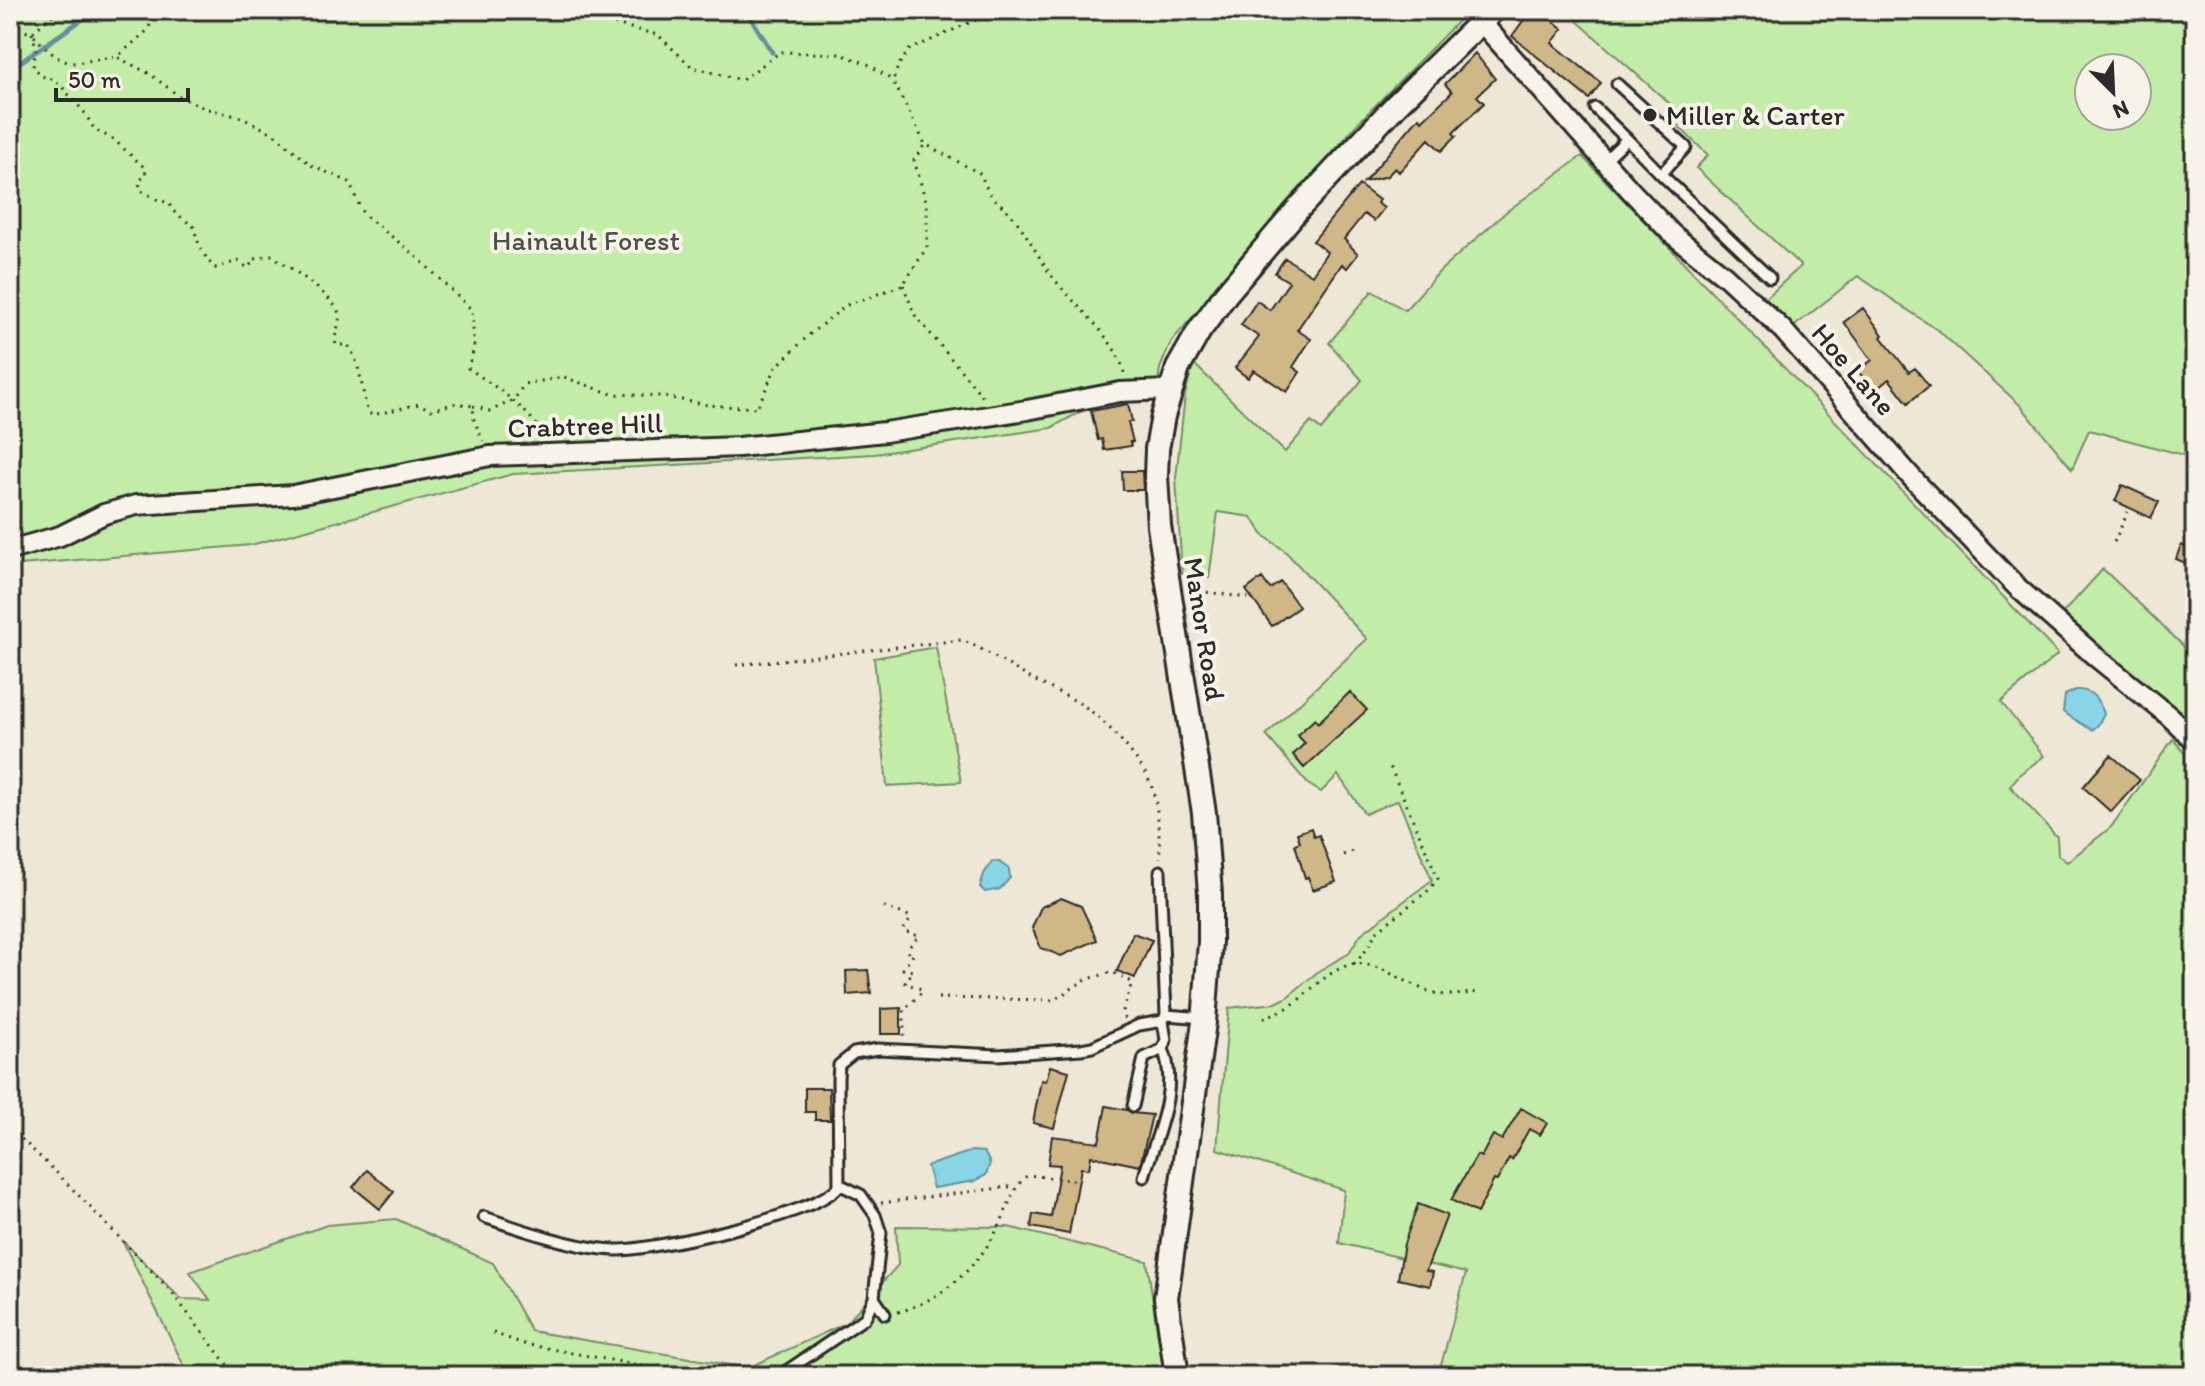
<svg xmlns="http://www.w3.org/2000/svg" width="2205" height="1386" font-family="Itim,sans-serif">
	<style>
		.green { fill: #c3eca8; stroke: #778c6a; stroke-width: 2; fill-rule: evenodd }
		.water { fill: #88d5e8; stroke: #63919c; stroke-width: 2 }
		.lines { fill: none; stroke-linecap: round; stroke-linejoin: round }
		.stream { stroke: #63919c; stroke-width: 5 }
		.building { fill: #d0b787; stroke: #2b2b2b; stroke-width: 2 }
		.service-casing { stroke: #2b2b2b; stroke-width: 15 }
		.minor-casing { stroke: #2b2b2b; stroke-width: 24 }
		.tertiary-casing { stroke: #2b2b2b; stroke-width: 28 }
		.path { stroke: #2b2b2b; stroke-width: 3; stroke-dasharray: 2 6; stroke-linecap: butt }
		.service { stroke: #f7f3e8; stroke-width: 9 }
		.minor { stroke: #f7f3e8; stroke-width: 18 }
		.tertiary { stroke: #f7f3e8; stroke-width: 22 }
		.poi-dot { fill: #2b2b2b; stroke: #f7f3e8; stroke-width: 3 }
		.labels { text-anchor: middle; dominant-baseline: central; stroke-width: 8; stroke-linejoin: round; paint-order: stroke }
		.poi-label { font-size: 28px; fill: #2b2b2b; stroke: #f7f3e8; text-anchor: start }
		.park-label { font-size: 28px; fill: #495244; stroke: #f7f3e8 }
		.street-label { font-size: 28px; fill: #2b2b2b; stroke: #f7f3e8 }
	</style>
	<rect width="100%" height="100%" fill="#efe7d5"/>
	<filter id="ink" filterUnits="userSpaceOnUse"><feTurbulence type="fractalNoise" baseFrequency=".0125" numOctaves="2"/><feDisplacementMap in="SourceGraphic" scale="16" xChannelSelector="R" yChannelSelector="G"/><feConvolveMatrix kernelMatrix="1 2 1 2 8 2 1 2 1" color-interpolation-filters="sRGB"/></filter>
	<g filter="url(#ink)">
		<!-- green -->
		<path class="green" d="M10,10H1469L1358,123L1171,342L1160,368L1156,398L1129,397L1080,412L1051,428L874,454L513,474L251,545L20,565L10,569Z
			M1579,10H2195V458L2089,430L2072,469L2021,406L1940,332L1858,276L1792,328L1764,300L1801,266L1696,168L1708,155L1675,123L1682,116L1680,113L1577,21ZM2089,68H2137V116H2089Z
			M1582,156L2058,654L2001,702L2044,756L2019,775L2010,786L2057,837L2058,855L2067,862L2111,827L2173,739L2195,766V1376H1438L1466,1273L1339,1243L1344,1190L1217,1149L1229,1008L1276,1003L1286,998L1320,970L1348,954L1361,934L1432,880L1398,800L1365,814L1338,775L1321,792L1308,784L1266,735L1367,639L1285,551L1262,534L1252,517L1218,512L1209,578L1182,574L1176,478L1185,395L1193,363L1285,452L1311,422L1321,430L1362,380L1329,343L1372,291L1405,310L1440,271L1506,212Z
			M2103,569L2195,657V728L2062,614Z
			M936,647L961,782L887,786L874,658Z
			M396,1219L493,1263L531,1331L748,1368L846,1323L898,1265L896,1226L1008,1227L1147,1261L1164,1376H189L122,1240L181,1299L210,1300L190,1272L327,1225Z"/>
		<!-- water -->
		<path class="water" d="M2076,690C2093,689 2098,700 2104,713L2098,725L2092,730L2063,712L2065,695Z
			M992,861L999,862L1009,869L1010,878L1000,889L985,892L980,887L984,874Z
			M972,1151L984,1152L990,1163L986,1175L975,1181L933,1188L927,1166Z"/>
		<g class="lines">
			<!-- stream -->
			<path class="stream" d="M746,10L772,52
				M10,69L96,10"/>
		</g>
		<!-- building -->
		<path class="building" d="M1531,10H1540L1563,29L1552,43L1601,83L1589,99L1512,36Z
			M1475,53L1495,79L1477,96L1484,103L1453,133L1456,136L1441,151L1429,139L1399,172L1395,168L1387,176L1364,182L1419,117L1422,121L1452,92L1445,84Z
			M1359,185L1379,200L1377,203L1384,208L1374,221L1364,214L1344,239L1358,254L1347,268L1342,264L1297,330L1311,339L1293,367L1300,372L1287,392L1254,370L1248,378L1235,368L1259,337L1241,325L1257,301L1270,310L1289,282L1275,273L1285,258L1312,275L1327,252L1313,241Z
			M1863,308L1883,335L1881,337L1909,372L1915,368L1929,386L1908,403L1889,379L1874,391L1858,371L1872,360L1844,322Z
			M1128,404L1132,421L1128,422L1133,442H1130L1131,446L1104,450L1102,439L1098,440L1091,411Z
			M1122,471H1142L1143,490H1123Z
			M2122,485L2159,502L2151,518L2115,501Z
			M2181,545L2195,551V567L2176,559Z
			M1262,578L1270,589L1281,582L1299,607L1272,626L1246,590Z
			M1350,692L1367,710L1304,768L1293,755L1305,743L1297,735L1315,719L1318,723Z
			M2111,755L2140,780L2111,812L2083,787Z
			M1311,828L1314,837L1319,835L1336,882L1313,890L1308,877L1305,878L1295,844L1300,842L1297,833Z
			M1061,898L1081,906L1097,940L1061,956L1041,948L1032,928L1041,907Z
			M1133,933L1152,940L1135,978L1117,971Z
			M868,970L871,993L847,995L846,971Z
			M901,1008V1034H881V1009Z
			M1050,1066L1069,1071L1054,1128L1033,1123L1041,1080L1046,1081Z
			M805,1088H829L830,1120H815V1112H805Z
			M1106,1106L1127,1110L1132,1113L1152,1115L1140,1166L1091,1156L1089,1169L1081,1168L1069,1234L1031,1227L1033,1214L1051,1217L1060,1165L1048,1164L1052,1136L1099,1142Z
			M1521,1108L1547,1123L1540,1135L1529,1129L1512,1160L1509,1158L1497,1181L1494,1180L1477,1213L1451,1200L1477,1155L1481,1157L1493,1135L1502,1140Z
			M367,1170L394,1192L380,1209L353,1187Z
			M1418,1204L1447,1215L1426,1271L1433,1272L1430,1286L1398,1279L1404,1244Z"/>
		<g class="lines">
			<!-- service casing -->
			<g class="service-casing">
				<path id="service" d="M1595,108L1627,139
					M1603,162L1627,139L1661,174L1686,147L1617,84
					M1661,174L1770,278
					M1160,871L1166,1015L1205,1018
					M1163,1021L1166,1040L1163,1049
					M1133,1106L1144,1058L1163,1049C1180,1089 1155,1138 1144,1177
					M484,1217C522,1230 577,1249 616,1250C655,1250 817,1215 839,1186L838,1079L839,1065L854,1053L878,1049L998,1055L1081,1049L1092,1047L1139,1025L1163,1021L1166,1015
					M874,1298L885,1314
					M779,1376L865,1318L874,1298L881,1233L875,1215L861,1195L839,1184"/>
			</g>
			<!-- minor casing -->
			<g class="minor-casing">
				<path id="minor" d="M1482,23L1631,191L1672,234L1725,276L1781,328L1913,479L2017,587L2096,657L2169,716L2195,741
					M10,550L60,536L104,514L136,505L293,495L490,456L739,447L885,432L1027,410L1120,392L1169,390"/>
			</g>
			<!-- tertiary casing -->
			<g class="tertiary-casing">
				<path id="tertiary" d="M1177,1376L1166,1298L1204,1022L1210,942V894L1204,813L1159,526L1156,476L1157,449L1163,416L1178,368L1199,331L1226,294L1298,209L1396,105L1493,10"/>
			</g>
			<!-- path -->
			<path class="path" d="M156,10L148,30L117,57L150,74L180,97L204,108L240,117L273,133L311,165L349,182L363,214L415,255L472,310L474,348L468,368C497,388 526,406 545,437
				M560,10L658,35L692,67L742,80L780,52L841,54L870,65L893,81
				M998,10L909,50L898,66L893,81L925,144L981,174C990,201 997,198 1014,218C1028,235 1038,257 1051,275C1071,302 1119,341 1124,373
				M10,28L32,33L58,10
				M32,33L36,47L33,67L44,77L53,79L62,87L84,112L95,130L113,139L145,168L146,175L139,181L140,190L160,201L168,202L173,211L194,227C197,242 204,258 215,268L238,261L248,268L255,259L271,255C287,265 335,297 339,314C341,325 333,333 336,345H348C362,366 361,390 368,413L373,415L419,404L431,410L457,403L473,406L474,420L483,441
				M34,36C71,75 69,61 115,57
				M903,285L915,315L983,397
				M473,406L490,411L514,400L524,384L564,377L612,394L660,396L708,405L757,408L776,367L811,333L847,305L903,285L927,247V205L914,160L925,144
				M2114,542L2128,512
				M1191,590L1248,598
				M736,665L961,640C985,649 1007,665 1030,678C1046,687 1064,694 1079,703C1103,717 1141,759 1151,785C1159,808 1159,833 1160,858
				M1343,855L1357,849
				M884,907L909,916L910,920L903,931L919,936L908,948V954L913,955L903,969L913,971L905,983L921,989L922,992L904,1010V1036
				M1354,964L1367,949L1376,932L1430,889L1438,878L1389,764
				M938,998L1054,1000L1085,980L1112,972L1132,982L1123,1011L1125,1019
				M1264,1018C1273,1014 1283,1011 1292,1005C1311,991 1329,969 1353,964C1377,960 1410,987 1434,993C1448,997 1463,994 1478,992
				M10,1128L59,1175L169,1289L236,1376
				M881,1203L1016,1186
				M898,1312C943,1300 980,1265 1000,1224C1009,1206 1012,1187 1028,1175L1080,1181
				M493,1333L524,1344L697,1376"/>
			<!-- service -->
			<use href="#service" class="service"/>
			<!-- minor -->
			<use href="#minor" class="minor"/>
			<!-- tertiary -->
			<use href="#tertiary" class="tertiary"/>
		</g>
	</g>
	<!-- markers -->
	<circle class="poi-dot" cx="1650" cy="115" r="8"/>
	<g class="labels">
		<!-- poi labels -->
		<g class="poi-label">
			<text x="1666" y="115">Miller &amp; Carter</text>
		</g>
		<!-- park labels -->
		<g class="park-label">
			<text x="586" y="240">Hainault Forest</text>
		</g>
		<!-- street labels -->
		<g class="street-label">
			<text transform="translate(1854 369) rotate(49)">Hoe Lane</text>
			<text transform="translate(585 425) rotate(-2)">Crabtree Hill</text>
			<text transform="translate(1205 629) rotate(81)">Manor Road</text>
		</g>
	</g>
	<!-- margin -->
	<rect width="2205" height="1386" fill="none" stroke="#f7f3e8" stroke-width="40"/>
	<rect x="20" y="20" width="2165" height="1346" fill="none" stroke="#2b2b2b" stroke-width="3" filter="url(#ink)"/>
	<!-- north arrow -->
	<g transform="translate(2113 92) rotate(156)"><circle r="38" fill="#f7f3e8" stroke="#a5a39c" stroke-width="2"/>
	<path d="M0-6L14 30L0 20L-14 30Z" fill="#2b2b2b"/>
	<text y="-12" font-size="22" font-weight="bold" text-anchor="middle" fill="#2b2b2b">N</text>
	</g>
	<!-- scale -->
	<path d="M56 88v12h132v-12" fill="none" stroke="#2b2b2b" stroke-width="4"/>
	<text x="68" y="88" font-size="24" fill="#2b2b2b" stroke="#f7f3e8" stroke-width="6" paint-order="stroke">50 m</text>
</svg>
